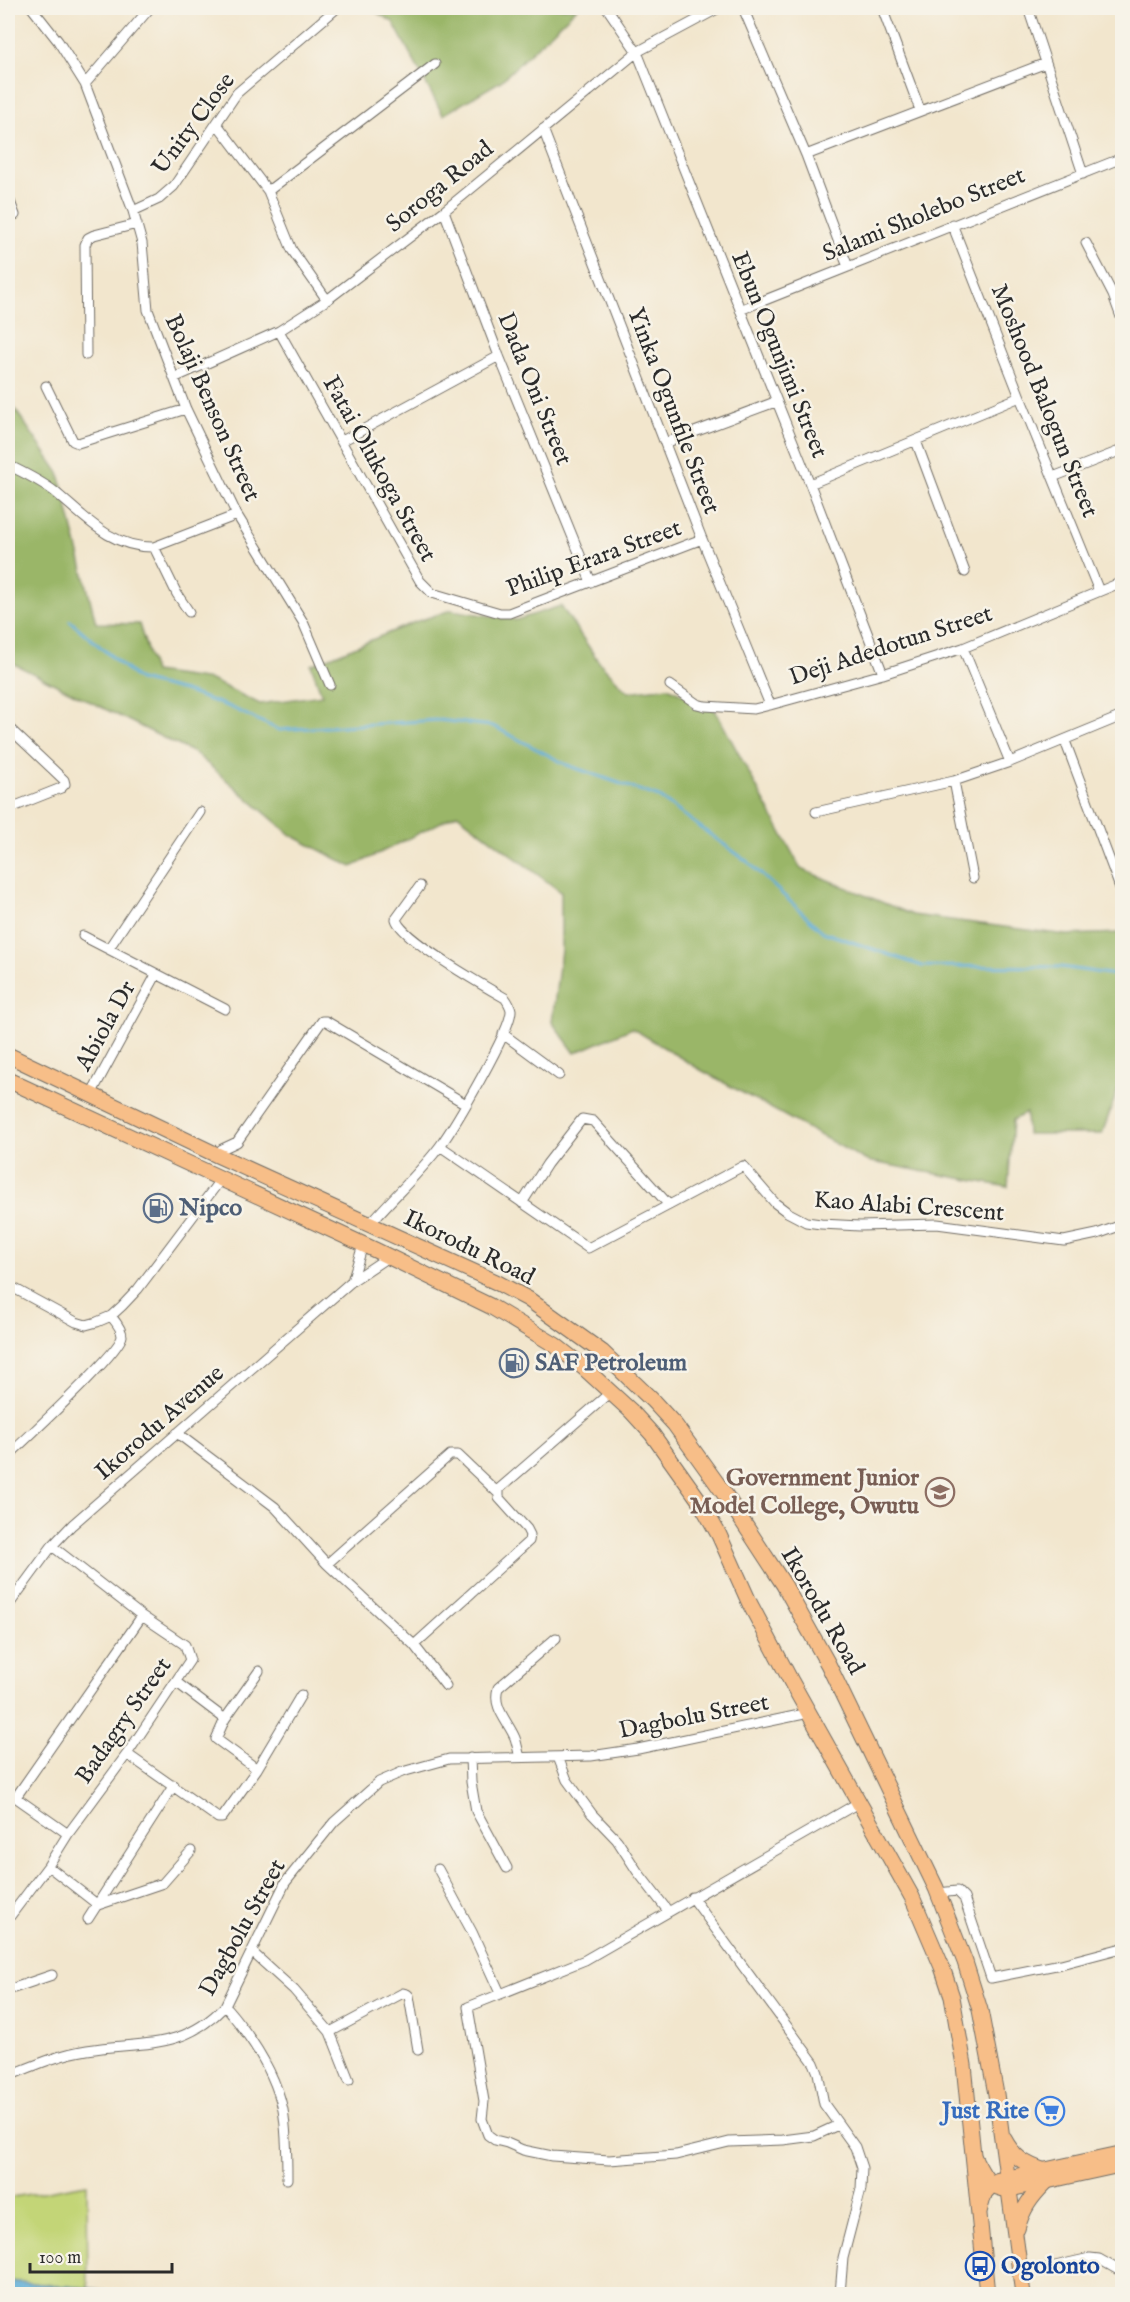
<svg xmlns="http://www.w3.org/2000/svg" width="1130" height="2302" font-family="'IM FELL English',serif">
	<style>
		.green { fill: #c3d577; stroke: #778051; stroke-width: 1.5 }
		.forest { fill: #9ab668; stroke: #62704a; stroke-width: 1.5 }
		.water { fill: #5aaad5; stroke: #426a80; stroke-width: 1.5 }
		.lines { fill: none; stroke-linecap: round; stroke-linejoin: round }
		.stream { stroke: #5aaad5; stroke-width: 3 }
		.minor-casing { stroke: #716c64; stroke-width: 11 }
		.primary-casing { stroke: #716c64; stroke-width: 16 }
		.trunk-casing { stroke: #716c64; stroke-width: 17 }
		.minor { stroke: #fff; stroke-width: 9 }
		.primary { stroke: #f7be88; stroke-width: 14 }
		.trunk { stroke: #f7be88; stroke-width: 15 }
		.labels { text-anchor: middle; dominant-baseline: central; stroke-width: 5; stroke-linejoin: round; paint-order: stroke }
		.street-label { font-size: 24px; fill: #2b2b2b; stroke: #f7f3e8 }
		.service-label { font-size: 24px; font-weight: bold; fill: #4e5e75; stroke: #f7f3e8; text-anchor: start }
		.education-label { font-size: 24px; font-weight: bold; fill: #785e54; stroke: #f7f3e8; text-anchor: end }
		.shop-label { font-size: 24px; font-weight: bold; fill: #366cbe; stroke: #f7f3e8; text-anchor: end }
		.transit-label { font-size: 24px; font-weight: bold; fill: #164399; stroke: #f7f3e8; text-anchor: start }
	</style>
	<rect width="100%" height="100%" fill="#f7f3e8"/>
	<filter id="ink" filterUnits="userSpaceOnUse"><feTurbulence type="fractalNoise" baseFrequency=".0167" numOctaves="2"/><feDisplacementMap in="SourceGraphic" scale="12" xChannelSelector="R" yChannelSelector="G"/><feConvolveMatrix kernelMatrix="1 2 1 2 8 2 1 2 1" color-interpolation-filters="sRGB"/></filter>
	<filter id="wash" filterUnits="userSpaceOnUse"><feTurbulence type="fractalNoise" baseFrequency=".008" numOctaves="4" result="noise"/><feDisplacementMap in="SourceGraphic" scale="24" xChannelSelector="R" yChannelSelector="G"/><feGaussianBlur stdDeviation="1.35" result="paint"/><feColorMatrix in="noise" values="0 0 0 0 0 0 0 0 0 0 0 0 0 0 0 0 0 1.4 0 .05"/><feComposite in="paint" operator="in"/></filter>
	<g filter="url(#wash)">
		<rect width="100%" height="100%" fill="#f2e6cd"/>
		<!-- green -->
		<path class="green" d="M87,2184L88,2288L8,2281V2198Z"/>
		<!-- forest -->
		<path class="forest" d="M369,8H577L501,81L443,115L393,22Z
			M8,399L59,473L96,623L139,624L154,672L211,680L260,704L322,695L311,665L415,622L451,610L516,620L561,606L599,662L628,692L668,687L715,710L801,869L913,915L1066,935L1122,933V1078L1102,1134H1027L1026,1113L1013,1120L1008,1187L867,1161L699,1069L632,1028L575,1053L552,1022L561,950V892L457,814L352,867L291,835L196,754L8,661Z"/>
		<!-- water -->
		<path class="water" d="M8,2281L88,2288L128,2294H8Z"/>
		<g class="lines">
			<!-- stream -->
			<path class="stream" d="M70,621L139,680L184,691L230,707L279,730L438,720L493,726L567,765L659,797L748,862L823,932L922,966L1061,967L1122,976"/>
		</g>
	</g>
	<g filter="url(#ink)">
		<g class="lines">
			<!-- minor casing -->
			<g class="minor-casing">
				<path id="minor" d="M32,8L58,41L85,84L133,211L142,243L148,310L186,409L237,515L303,622L330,685
					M607,8L637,52L810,484L883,674
					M743,8L806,155L848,267
					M882,8L920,110
					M1028,8L1083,174
					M85,84L150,8
					M217,124L268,191L292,250L327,300
					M543,129L702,539L770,705
					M806,155L1046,63
					M268,191L435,64
					M8,196L15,215
					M133,211L159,199L174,186L237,93L337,8
					M444,211L499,356L591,582
					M952,224L1020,397L1099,591
					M1086,243L1113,295L1122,320
					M740,310L1122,158
					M279,331L420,581L432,593L500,613H509L702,539
					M86,355L85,245L88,238L94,235L137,224
					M174,378L279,331L327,300L444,211L637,52L719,8
					M46,386L73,441L78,443L186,409
					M342,441L499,356
					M916,441L965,572
					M665,443L775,402
					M10,466C26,474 41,481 55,492C85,517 111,548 154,547L177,594L189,612
					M1053,477L1122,450
					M810,484L1020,397
					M154,547L237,515
					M963,648L1010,762
					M670,685L697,704L705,706L754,709L770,705L883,674L963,648L1122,582
					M8,727L64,780L65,784L61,788L8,809
					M1065,741L1122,893
					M954,781L973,878
					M816,812L954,781L1010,762L1122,716
					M83,936L225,1009
					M109,948L200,812
					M503,1034L559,1075
					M90,1096L156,975
					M440,1146L588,1248L743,1166L775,1203L787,1212L806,1222L821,1224L860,1226L937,1224L1064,1241L1097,1234L1122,1225
					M217,1155L222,1149L237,1142L322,1021H326L466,1104
					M522,1203L547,1164L582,1119L593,1121L668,1204
					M369,1225C392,1198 419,1174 440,1146C454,1127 512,1029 511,1010C510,1005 508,1002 505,998C484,986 400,938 396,919L420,886
					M352,1281L363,1245
					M8,1285L76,1322L86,1325L97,1322L111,1316L122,1306L138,1289L221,1179
					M177,1433L275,1507L327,1564L414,1645L446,1686
					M8,1456C25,1439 121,1352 122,1336C122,1329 115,1321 111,1316
					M327,1564L450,1455H458L498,1493
					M8,1606L52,1546L72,1525L352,1281L388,1257
					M414,1645L529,1541L530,1535L527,1529L499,1498V1489L611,1392
					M176,1682L225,1719L216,1739L257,1769
					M225,1719L259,1671
					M127,1754L218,1818H222L257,1769L301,1695
					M520,1757C518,1751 517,1744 515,1738C508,1721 492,1708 498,1688L556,1638
					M558,1757L567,1780L592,1814L617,1840L637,1871L668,1911
					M470,1758L471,1782L476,1811L507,1868
					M8,1792L68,1834
					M16,1797L142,1616
					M48,1866L98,1905L163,1883L191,1851
					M438,1869L472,1932L500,1993
					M938,1893L957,1891L964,1898L991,1978L1061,1964L1122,1948
					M692,1897L814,2063L818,2073L824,2104L855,2147L862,2168L861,2189L843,2258L840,2294
					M8,1919L48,1866L68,1834L127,1754L190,1660L185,1645L142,1616L52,1546
					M88,1919L174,1785
					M252,1952L294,1990L330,2032L349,2080
					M8,1990L52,1975
					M225,2006C250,2035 275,2072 283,2110C287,2133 287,2156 287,2179
					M330,2032L403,1993L407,1994L409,1996L418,2050
					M8,2076C33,2066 60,2054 87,2050C144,2041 182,2051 225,2006L285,1883L334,1822L379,1782L402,1772L449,1759L591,1756L638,1749L809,1713
					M838,2125L814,2136L783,2140L729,2142L676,2155L609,2160L552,2156L523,2150L507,2143L495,2140L488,2135L482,2119L484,2101L468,2007L585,1960L858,1803
					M1020,2274L1090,2258L1099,2259L1122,2272"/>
			</g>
			<!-- primary casing -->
			<g class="primary-casing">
				<path id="primary" d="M974,2157C983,2173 988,2189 1008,2190L1122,2165
					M980,2210L985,2193L997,2180L1122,2153"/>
			</g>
			<!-- trunk casing -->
			<g class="trunk-casing">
				<path id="trunk" d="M8,1055L217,1155L496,1282L528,1299L602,1352L652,1400L675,1425L726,1496L784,1585L828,1664L936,1888L965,1962L980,2010L996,2094L1023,2294
					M8,1080L375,1250L490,1306L555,1345L583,1367L631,1411L652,1434L699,1500L719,1535L750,1604L792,1683L912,1897L942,1967L952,1997L964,2065L987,2294
					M1004,2139C1014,2158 1025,2164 1045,2171
					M1017,2229C1022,2209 1031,2197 1046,2182"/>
			</g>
			<!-- minor -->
			<use href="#minor" class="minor"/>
			<!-- primary -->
			<use href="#primary" class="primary"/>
			<!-- trunk -->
			<use href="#trunk" class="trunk"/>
		</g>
	</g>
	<!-- icons -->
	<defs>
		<g id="fuel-ring" transform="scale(1.5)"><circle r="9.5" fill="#f7f3e8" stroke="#5c6f8a" stroke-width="1.5"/><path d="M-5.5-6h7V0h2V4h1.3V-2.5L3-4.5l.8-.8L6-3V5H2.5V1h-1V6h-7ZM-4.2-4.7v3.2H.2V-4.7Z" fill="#5c6f8a"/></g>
		<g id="school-ring" transform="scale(1.5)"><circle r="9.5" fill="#f7f3e8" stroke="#8d6e63" stroke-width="1.5"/><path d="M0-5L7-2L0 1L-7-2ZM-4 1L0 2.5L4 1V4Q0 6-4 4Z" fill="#8d6e63"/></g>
		<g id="supermarket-ring" transform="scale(1.5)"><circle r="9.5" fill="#f7f3e8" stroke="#3f7fe0" stroke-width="1.5"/><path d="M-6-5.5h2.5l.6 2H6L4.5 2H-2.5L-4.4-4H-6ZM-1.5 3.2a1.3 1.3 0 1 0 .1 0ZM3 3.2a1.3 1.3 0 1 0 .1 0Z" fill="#3f7fe0"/></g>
		<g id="bus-ring" transform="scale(1.5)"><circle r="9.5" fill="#f7f3e8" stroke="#1a4fb4" stroke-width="1.5"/><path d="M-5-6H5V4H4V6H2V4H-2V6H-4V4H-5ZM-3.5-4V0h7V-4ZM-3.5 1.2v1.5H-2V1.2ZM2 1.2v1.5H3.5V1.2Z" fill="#1a4fb4"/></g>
	</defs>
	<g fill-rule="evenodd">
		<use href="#fuel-ring" x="158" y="1208"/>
		<use href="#fuel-ring" x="514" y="1363"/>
		<use href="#school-ring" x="940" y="1492"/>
		<use href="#supermarket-ring" x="1050" y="2111"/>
		<use href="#bus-ring" x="980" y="2266"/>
	</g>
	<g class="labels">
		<!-- street labels -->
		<g class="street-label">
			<text transform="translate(194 124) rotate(-53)">Unity Close</text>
			<text transform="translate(440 187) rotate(-39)">Soroga Road</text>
			<text transform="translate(924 215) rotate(-22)">Salami Sholebo Street</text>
			<text transform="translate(779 355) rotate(68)">Ebun Ogunjimi Street</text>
			<text transform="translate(534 389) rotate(68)">Dada Oni Street</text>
			<text transform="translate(1044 401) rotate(68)">Moshood Balogun Street</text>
			<text transform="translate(212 408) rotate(66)">Bolaji Benson Street</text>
			<text transform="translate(673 411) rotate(69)">Yinka Ogunfile Street</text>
			<text transform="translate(379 469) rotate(61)">Fatai Olukoga Street</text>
			<text transform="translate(594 559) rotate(-20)">Philip Erara Street</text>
			<text transform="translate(891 646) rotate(-18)">Deji Adedotun Street</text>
			<text transform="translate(106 1026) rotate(-61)">Abiola Dr</text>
			<text transform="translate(909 1207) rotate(4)">Kao Alabi Crescent</text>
			<text transform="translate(469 1248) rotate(26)">Ikorodu Road</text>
			<text transform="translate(160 1423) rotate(-41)">Ikorodu Avenue</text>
			<text transform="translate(822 1611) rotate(60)">Ikorodu Road</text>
			<text transform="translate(694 1717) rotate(-11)">Dagbolu Street</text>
			<text transform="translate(124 1721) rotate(-55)">Badagry Street</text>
			<text transform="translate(243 1928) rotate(-61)">Dagbolu Street</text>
		</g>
		<!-- service labels -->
		<g class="service-label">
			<text x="179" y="1208">Nipco</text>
			<text x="535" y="1363">SAF Petroleum</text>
		</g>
		<!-- education labels -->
		<g class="education-label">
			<text x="919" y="1478">Government Junior<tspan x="919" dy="28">Model College, Owutu</tspan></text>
		</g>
		<!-- shop labels -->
		<g class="shop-label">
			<text x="1029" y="2111">Just Rite</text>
		</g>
		<!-- transit labels -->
		<g class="transit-label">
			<text x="1001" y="2266">Ogolonto</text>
		</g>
	</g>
	<!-- margin -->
	<rect width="1130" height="2302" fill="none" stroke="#f7f3e8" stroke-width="30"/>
	<!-- scale -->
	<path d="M30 2263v9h142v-9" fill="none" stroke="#2b2b2b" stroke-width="3"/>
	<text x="39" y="2263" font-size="18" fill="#2b2b2b" stroke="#f7f3e8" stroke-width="4.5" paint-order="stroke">100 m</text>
</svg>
